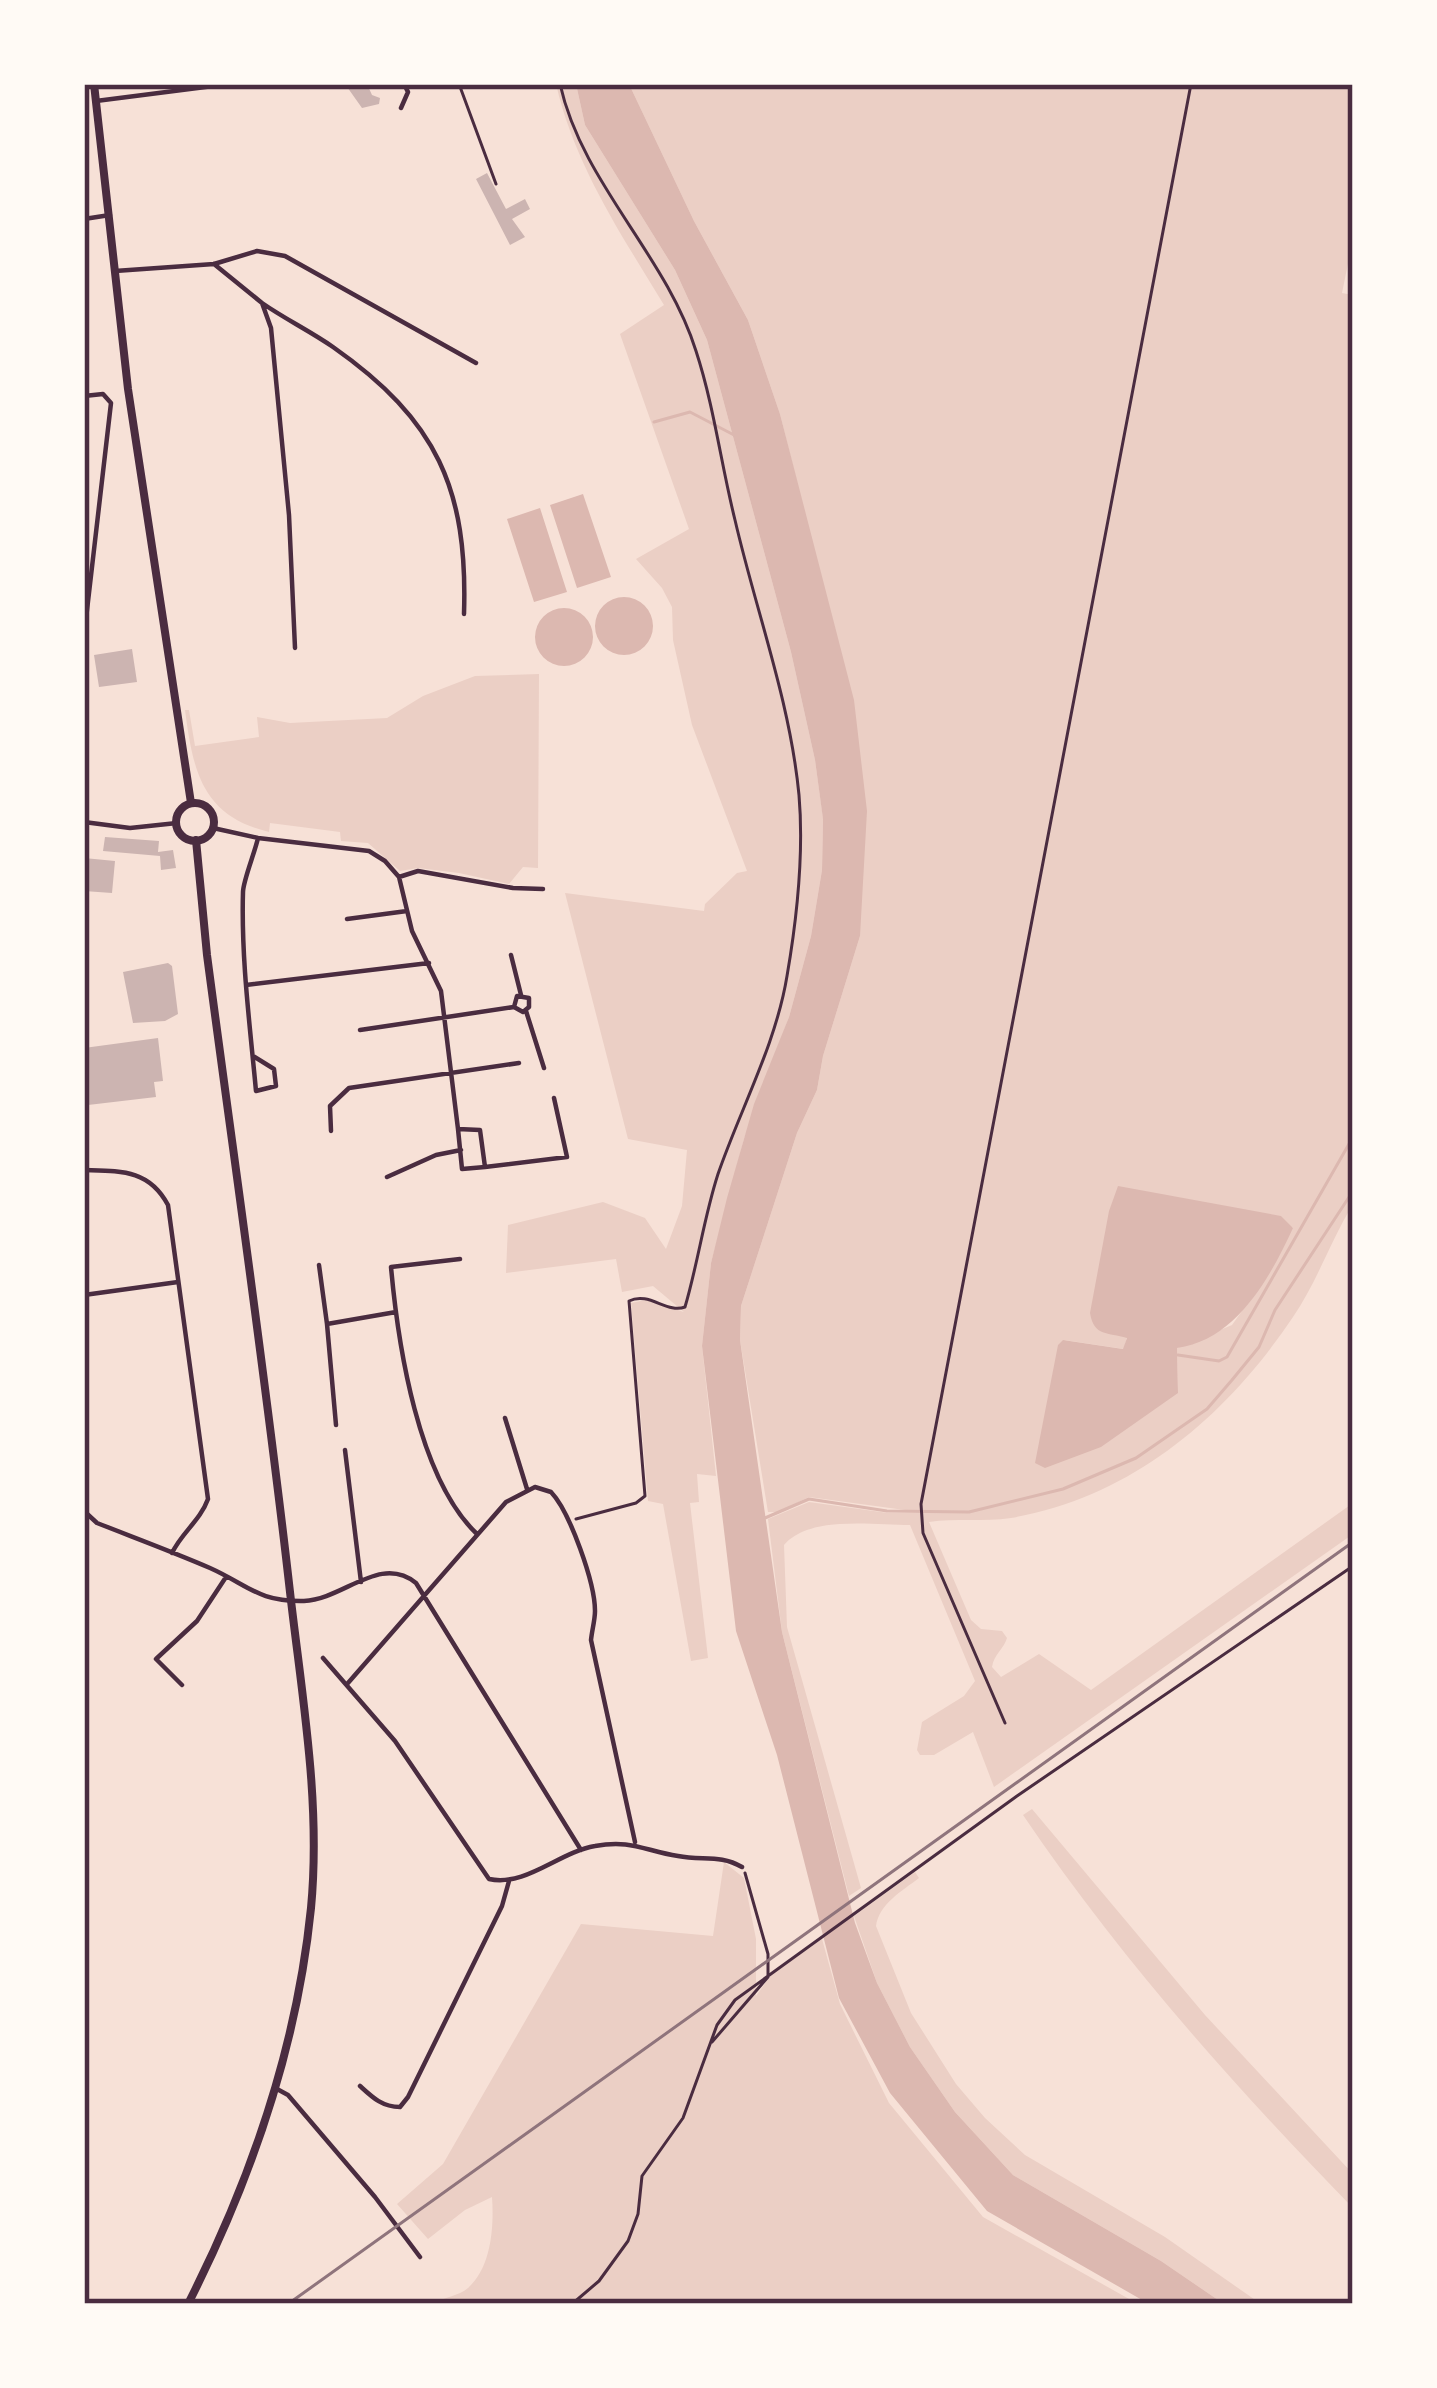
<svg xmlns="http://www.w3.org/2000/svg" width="1437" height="2388" font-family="Roboto,sans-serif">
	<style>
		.green { fill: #ebcfc5; fill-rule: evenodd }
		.water { fill: #dcb8b0 }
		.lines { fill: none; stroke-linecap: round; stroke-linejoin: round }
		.stream { stroke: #dcb8b0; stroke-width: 3 }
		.building { fill: #ccb4b1 }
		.path { stroke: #4a2c40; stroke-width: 3 }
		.service { stroke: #4a2c40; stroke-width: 3 }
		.minor { stroke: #4a2c40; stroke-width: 4.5 }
		.secondary { stroke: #4a2c40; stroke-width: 8 }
		.rail { stroke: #8f747c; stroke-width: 3 }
		.neatline { fill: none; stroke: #4a2c40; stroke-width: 4.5 }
	</style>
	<rect width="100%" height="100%" fill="#f7e1d7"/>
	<!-- green -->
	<path class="green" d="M556,84H576L585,125L675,270L707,340L791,652L815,760L823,818L822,870L811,936L789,1017L744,1139L711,1263L702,1346L716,1476L697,1474L699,1502L690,1503L708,1658L691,1661L663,1504L648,1501L631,1303L646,1300L684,1312L653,1286L622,1292L616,1259L506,1273L508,1225L603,1202L645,1218L666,1249L682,1206L687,1150L628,1139L565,893L704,911L705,904L737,873L747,871L692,725L673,640L672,607L662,588L636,559L689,529L620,334L664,305C621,234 575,166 556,84Z
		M629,84H1353V239L1342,293L1353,295V1204C1331,1240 1317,1282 1293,1317C1226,1417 1132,1497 1011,1518C984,1522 955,1518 929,1522L971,1620L981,1629L1002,1631L1007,1638C1004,1649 994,1654 992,1667L1001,1677L1039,1654L1091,1690L1353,1503V1534L994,1787L973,1732L934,1755H920L917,1750L922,1722L964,1696L975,1681L910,1525C873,1525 810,1515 784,1545L787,1627L861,1888L849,1896L782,1632L768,1519L809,1502L888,1513H927L809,1497L778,1512H768L740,1340L741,1306L797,1133L817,1090L823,1056L860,936L802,502L780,414L748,320L694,221ZM1293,1227L1257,1290L1232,1325L1177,1348L1178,1393L1064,1340L1124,1349L1127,1337Z
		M539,674L538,868L523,867L509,884L459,873L418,868L400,871L368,843L341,841L340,832L270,823L269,832C202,816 193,771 185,710H189L195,746L259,737L257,717L290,723L387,718L423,696L475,676Z
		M1032,1809L1205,2015L1353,2174V2208C1233,2085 1120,1958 1023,1815Z
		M724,1862L744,1878L756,1939V1996L771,1975L822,1939L840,2004L889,2103L983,2217L1138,2304H433C443,2297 459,2296 468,2288C492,2267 494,2225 492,2197L465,2210L428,2239L397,2204L443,2164L581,1924L713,1936Z
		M915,1872L919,1878C902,1891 879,1904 876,1926L911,2013L956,2084L985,2118L1025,2155L1165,2237L1261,2304H1224L1161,2261L1013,2175L955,2112L910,2047L877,1983L854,1916Z"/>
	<!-- water -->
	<path class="water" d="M576,84H629L694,221L748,320L780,414L854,700L867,811L860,936L823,1056L817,1090L797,1133L741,1306L740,1340L782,1632L855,1923L877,1983L910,2047L955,2112L1013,2175L1161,2261L1224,2304H1149L987,2211L890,2093L839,1998L777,1755L736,1631L702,1346L711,1263L727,1198L754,1104L789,1017L811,936L822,870L823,819L815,760L791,652L707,340L675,270L585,125Z
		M583,494L611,577L577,588L550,505Z
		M540,508L567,592L534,602L507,519Z
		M595 626a29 29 0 1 1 58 0a29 29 0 1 1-58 0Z
		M535 637a29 29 0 1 1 58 0a29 29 0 1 1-58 0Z
		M1118,1186L1281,1216L1293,1228C1270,1278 1236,1340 1177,1348L1178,1393L1101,1447L1045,1468L1035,1463L1058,1345L1063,1340L1123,1349L1127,1338C1108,1332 1094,1337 1090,1313L1109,1211Z"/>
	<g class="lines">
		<!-- stream -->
		<path class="stream" d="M654,422L690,412L734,435
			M1178,1355L1219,1361L1227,1357L1353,1137
			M765,1518L809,1499L887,1511L969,1512L1063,1489L1136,1458L1207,1409L1232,1380L1259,1347L1275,1310L1353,1191"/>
	</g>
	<!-- building -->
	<path class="building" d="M345,84H367L372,95L380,98L379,104L362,108Z
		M487,173L506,209L525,199L530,209L512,219L525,237L510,245L476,179Z
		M132,649L137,682L99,687L94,655Z
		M105,837L159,841L158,852L173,850L176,868L161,870L160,856L103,851Z
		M84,858L115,861L112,893L84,891Z
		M168,963L172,966L178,1014L165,1021L133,1023L123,972Z
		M158,1038L163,1081L154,1082L156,1097L88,1105L84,1048Z"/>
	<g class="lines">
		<!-- path -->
		<path class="path" d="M560,84C582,183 666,255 696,351C714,406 721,464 735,520C756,611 790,701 799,795C804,854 797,918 787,976C776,1044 740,1110 718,1174C704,1217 698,1263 685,1307C667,1314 649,1291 629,1301L645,1496L636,1503L576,1519
			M712,2042L768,1977V1954L745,1873
			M572,2304L599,2281L628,2241L638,2214L642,2176L683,2118L717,2025L735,2000L1017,1796L1353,1566"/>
		<!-- service -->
		<path class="service" d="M459,84L496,184
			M1005,1723L923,1533L921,1504L1191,84"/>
		<!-- minor -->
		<path class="minor" d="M96,101L229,84
			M401,108L408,92L404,84
			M84,219L110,215
			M214,264L262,303L271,328L289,515L295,648
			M115,271L214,264L257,251L285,256L476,363
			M262,303C285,319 310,331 333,347C437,420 468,489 464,614
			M84,396L103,394L111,403L84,636
			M84,822L130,828L177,823
			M213,828L258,838L369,851L385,861L399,877L412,931L441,991L458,1129L480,1130L485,1167L462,1169L458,1129
			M399,877L418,871L513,888L543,889
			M347,919L407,911
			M511,955L521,995
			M246,985L429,963
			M526,1011L544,1068
			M360,1030L514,1007L523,1012L529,1007V998L517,996L514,1007
			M253,1056L274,1069L276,1086L256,1091C250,1026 241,958 243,892C243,881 255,852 258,838
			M331,1131L330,1106L349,1088L519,1063
			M485,1167L567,1157L554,1098
			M84,1170C120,1171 149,1169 168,1205L208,1499C200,1521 182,1532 172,1553
			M387,1177L436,1155L461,1150
			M460,1259L391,1267C398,1345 418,1478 477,1534
			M319,1265L327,1324L396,1312
			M84,1295L178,1282
			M327,1324L336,1425
			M505,1418L527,1489
			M345,1450L361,1582
			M84,1511L97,1523C135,1538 173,1552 210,1568C248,1585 258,1602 304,1601C344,1599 380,1554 416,1583L581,1850
			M323,1658L395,1741L489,1879C526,1887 559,1852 595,1846C631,1839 645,1851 678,1856C702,1861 720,1854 742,1867
			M84,1674V1697
			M348,1683L506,1502L535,1487L551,1492C570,1512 595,1583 595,1611C595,1620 592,1630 591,1640L635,1842
			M182,1685L156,1659L197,1621L226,1577
			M360,2086C372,2097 382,2107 400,2107L408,2097L502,1906L509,1881
			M277,2089L288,2095L375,2197L420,2257"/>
		<!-- secondary -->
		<path class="secondary" d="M94,84L128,389L191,803
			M176 822a19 19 0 1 1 38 0a19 19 0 1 1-38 0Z
			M188,2304C251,2180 297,2047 311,1908C321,1802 302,1697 290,1592C266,1379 235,1167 207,955L196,840"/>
		<!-- rail -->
		<path class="rail" d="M288,2304L1353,1542"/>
	</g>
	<!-- border -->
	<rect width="1437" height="2388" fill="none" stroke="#fffaf5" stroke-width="174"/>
	<rect x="87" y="87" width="1263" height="2214" class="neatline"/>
</svg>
